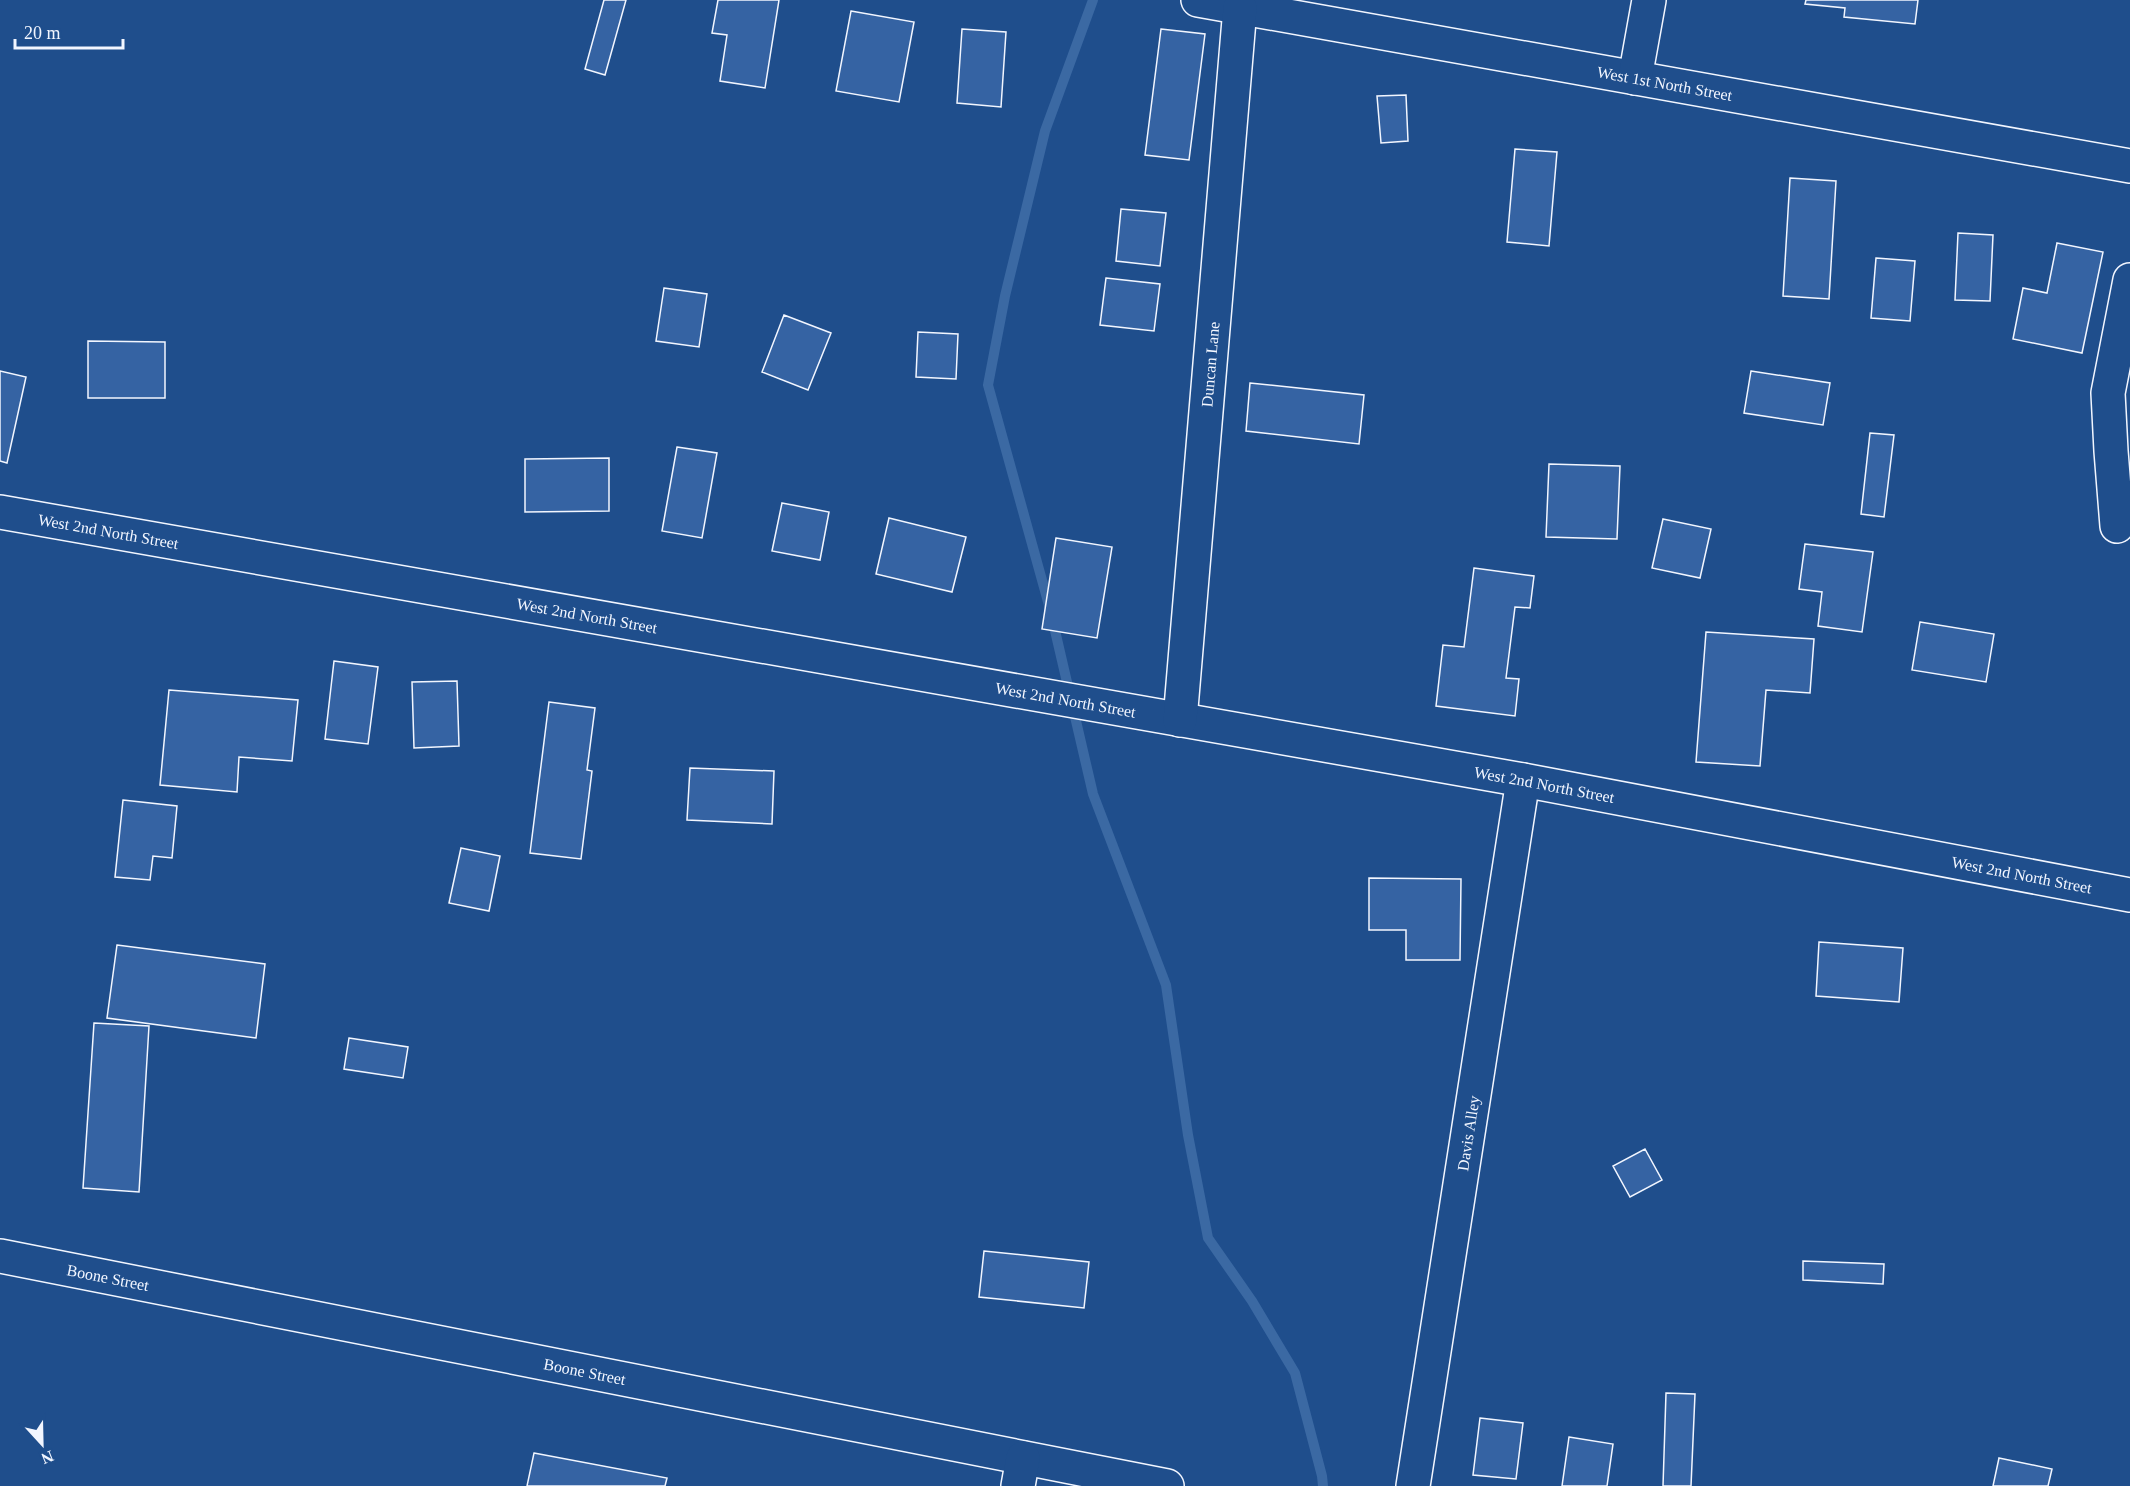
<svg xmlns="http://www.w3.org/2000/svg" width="2130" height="1486" font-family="Georgia,serif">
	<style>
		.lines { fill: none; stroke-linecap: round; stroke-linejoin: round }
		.stream { stroke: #3b69a3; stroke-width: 10 }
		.building { fill: #3563a3; stroke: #f2f6ff; stroke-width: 1.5 }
		.minor-casing { stroke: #f2f6ff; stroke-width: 36 }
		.minor { stroke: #1f4e8c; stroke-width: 33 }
		.labels { text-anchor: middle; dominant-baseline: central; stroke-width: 4.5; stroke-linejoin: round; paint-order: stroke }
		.street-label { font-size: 16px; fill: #f2f6ff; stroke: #1f4e8c }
	</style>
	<rect width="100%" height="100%" fill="#1f4e8c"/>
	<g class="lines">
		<!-- stream -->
		<path class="stream" d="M1093,0L1045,131L1005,296L988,385L1050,609L1093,794L1166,985L1188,1135L1208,1238L1252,1301L1295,1373L1322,1476L1323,1486"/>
	</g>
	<!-- building -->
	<path class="building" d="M604,0H626L605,75L585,69Z
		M718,0H779L765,88L720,81L727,35L712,33Z
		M1806,0H1918L1915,24L1844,17L1845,8L1805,4Z
		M851,11L914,22L899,102L836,91Z
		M962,29L1006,32L1001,107L957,103Z
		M1161,29L1205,34L1189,160L1145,155Z
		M1406,95L1408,141L1381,143L1377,96Z
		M1515,149L1557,152L1549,246L1507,242Z
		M1790,178L1836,181L1829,299L1783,296Z
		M1121,209L1166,213L1160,266L1116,261Z
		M1958,233L1993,235L1990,301L1955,300Z
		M2057,243L2103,252L2082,353L2013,339L2023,288L2047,293Z
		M1876,258L1915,261L1910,321L1871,318Z
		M1106,278L1160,284L1154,331L1100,325Z
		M664,288L707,294L699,347L656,341Z
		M784,315L831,333L808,390L762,372Z
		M918,332L958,334L956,379L916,377Z
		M88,341L165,342V398H88Z
		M0,371L26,377L7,463L0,461Z
		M1751,371L1830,383L1823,425L1744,413Z
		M1250,383L1364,395L1359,444L1246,431Z
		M1870,433L1894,435L1884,517L1861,514Z
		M677,447L717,453L702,538L662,531Z
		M609,458V511L525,512V459Z
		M1549,464L1620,466L1617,539L1546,537Z
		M782,503L829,512L820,560L772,551Z
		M889,518L966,537L952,592L876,574Z
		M1663,519L1711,529L1700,578L1652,568Z
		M1056,538L1112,547L1097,638L1042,629Z
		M1805,544L1873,552L1862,632L1818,626L1822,592L1799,589Z
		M1474,568L1534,576L1530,608L1515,607L1506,678L1519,679L1515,716L1436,706L1443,645L1464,647Z
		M1920,622L1994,634L1986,682L1912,670Z
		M1706,632L1814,639L1810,693L1766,690L1760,766L1696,762Z
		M334,661L378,667L368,744L325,739Z
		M457,681L459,746L414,748L412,682Z
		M169,690L298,700L292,761L239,757L237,792L160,785Z
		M549,702L595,708L587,770L592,771L581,859L530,853Z
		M690,768L774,771L772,824L687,820Z
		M123,800L177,806L172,858L153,856L150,880L115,877Z
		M461,848L500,856L489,911L449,903Z
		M1369,878L1461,879L1460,960H1406V930H1369Z
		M1819,942L1903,948L1899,1002L1816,996Z
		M117,945L265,964L256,1038L107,1018Z
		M94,1023L149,1026L139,1192L83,1188Z
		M349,1038L408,1047L403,1078L344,1069Z
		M1645,1149L1662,1180L1630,1197L1613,1166Z
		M984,1251L1089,1262L1084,1308L979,1297Z
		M1803,1261L1884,1264L1883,1284L1803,1280Z
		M1666,1393L1695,1394L1691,1486H1663Z
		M1480,1418L1523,1423L1516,1479L1473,1475Z
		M1569,1437L1613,1444L1607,1486H1562Z
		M534,1453L667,1478L665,1486H527Z
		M1999,1458L2052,1469L2048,1486H1993Z"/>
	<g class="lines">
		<!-- minor casing -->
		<g class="minor-casing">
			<g id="minor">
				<path id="s1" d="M1198,0L2130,166"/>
				<path d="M1635,78L1649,0"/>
				<path id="s2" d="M0,512L1523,780L2130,895"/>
				<path d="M2117,526L2111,451L2108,393L2130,280"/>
				<path id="s3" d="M1180,720L1240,8"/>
				<path id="s4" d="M0,1256L1167,1486"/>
				<path d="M1018,1486L1023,1458"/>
				<path id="s5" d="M1413,1486L1523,780"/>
			</g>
		</g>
		<!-- minor -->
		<use href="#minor" class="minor"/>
	</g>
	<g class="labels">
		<!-- street labels -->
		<g class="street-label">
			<text stroke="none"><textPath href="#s1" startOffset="474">West 1st North Street</textPath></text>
			<text stroke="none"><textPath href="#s3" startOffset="357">Duncan Lane</textPath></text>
			<text stroke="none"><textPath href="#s2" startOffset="110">West 2nd North Street</textPath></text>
			<text stroke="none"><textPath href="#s2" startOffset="596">West 2nd North Street</textPath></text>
			<text stroke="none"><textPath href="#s2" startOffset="1082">West 2nd North Street</textPath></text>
			<text stroke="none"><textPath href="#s2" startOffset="1568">West 2nd North Street</textPath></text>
			<text stroke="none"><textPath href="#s2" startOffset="2054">West 2nd North Street</textPath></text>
			<text stroke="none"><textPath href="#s5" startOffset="357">Davis Alley</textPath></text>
			<text stroke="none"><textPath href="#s4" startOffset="110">Boone Street</textPath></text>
			<text stroke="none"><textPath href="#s4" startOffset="596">Boone Street</textPath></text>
		</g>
	</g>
	<!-- north arrow -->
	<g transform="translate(42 1444) rotate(158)" stroke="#1f4e8c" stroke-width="4.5" paint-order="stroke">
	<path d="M0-4.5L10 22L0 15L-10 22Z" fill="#f2f6ff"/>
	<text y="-9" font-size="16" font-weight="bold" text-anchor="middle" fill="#f2f6ff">N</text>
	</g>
	<!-- scale -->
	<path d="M15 39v9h108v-9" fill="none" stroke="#f2f6ff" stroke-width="3"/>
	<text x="24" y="39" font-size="18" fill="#f2f6ff" stroke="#1f4e8c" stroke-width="4.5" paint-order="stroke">20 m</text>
</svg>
